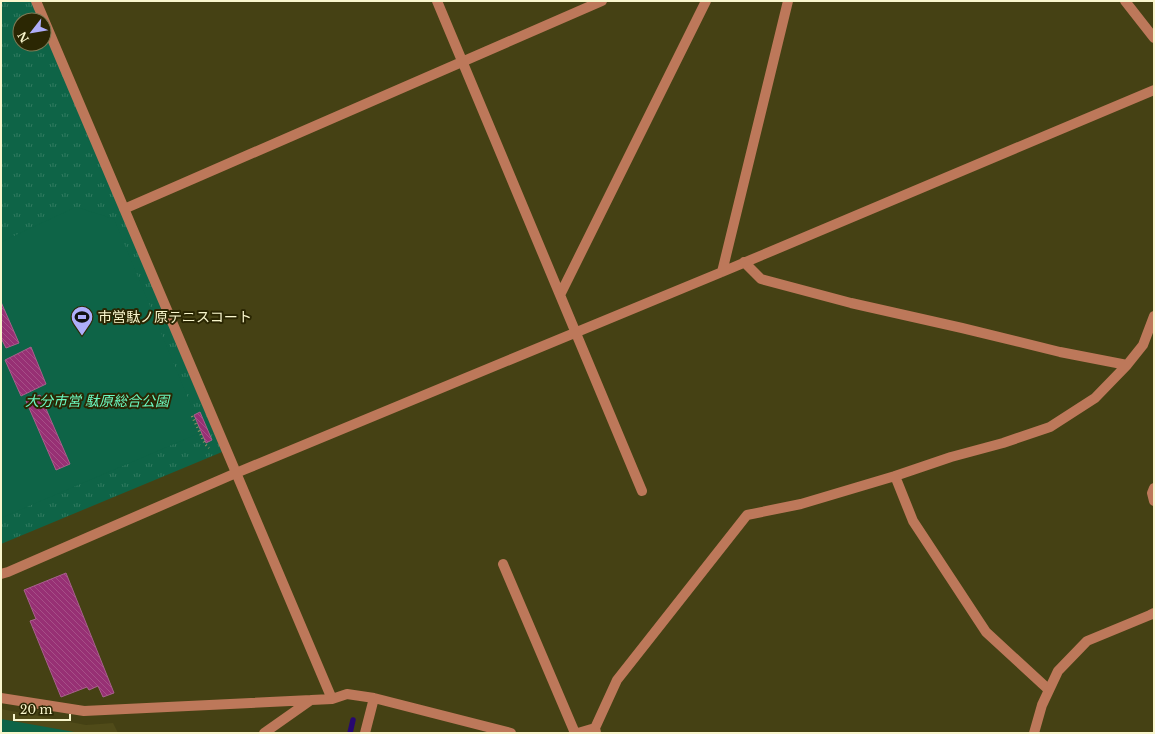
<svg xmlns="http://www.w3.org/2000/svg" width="1155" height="734" font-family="'Libre Baskerville','Noto Sans JP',serif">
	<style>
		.built { fill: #504b19 }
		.grass { fill: url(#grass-tufts) }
		.garden { fill: #0e6447 }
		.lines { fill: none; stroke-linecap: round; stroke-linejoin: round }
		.stream { stroke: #280871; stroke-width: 5.5 }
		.building { fill: url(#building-back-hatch); stroke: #a8618c }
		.path { stroke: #959266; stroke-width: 2.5; stroke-dasharray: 1 3; stroke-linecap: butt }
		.minor { stroke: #bd785a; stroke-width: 10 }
		.labels { text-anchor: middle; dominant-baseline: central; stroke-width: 4; stroke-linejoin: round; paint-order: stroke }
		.poi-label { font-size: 14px; fill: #f9f6cd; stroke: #2b2703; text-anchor: start }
		.park-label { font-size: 14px; font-style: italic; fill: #6bfac1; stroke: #2b2703 }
	</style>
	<defs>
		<pattern id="grass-tufts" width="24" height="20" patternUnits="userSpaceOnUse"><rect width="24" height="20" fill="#0e6447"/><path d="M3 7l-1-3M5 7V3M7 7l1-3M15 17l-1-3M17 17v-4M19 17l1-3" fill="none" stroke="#327b60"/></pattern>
		<pattern id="building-back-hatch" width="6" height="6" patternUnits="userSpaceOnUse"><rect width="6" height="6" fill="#973074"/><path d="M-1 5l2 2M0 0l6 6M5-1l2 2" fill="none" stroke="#a64f87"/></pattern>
	</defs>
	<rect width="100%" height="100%" fill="#454114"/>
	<!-- built -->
	<path class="built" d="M1,709L86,725L113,723L118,733H1Z"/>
	<!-- grass -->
	<path class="grass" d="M1,1H33L41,20H20V44H44V28L222,452L1,544Z"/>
	<!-- garden -->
	<path class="garden" d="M76,207L114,219L202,432L1,518V242Z
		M1,719L80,733H1Z"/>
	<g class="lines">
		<!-- stream -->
		<path class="stream" d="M350,733L353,720"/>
	</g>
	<!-- building -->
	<path class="building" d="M1,302L19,343L6,348L1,338Z
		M31,347L46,384L21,396L5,360Z
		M40,395L70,464L56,470L26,401Z
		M200,412L212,440L206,443L194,415Z
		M66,573L114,693L103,697L98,686L89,690L87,687L61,697L30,621L36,619L24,590Z"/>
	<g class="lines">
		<!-- path -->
		<path class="path" d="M192,416L205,444L209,448"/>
		<!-- minor -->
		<path class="minor" d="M36,1L332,699
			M437,1L642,491
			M1125,1L1154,38
			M124,209L602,1
			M744,262L761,279L851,303L962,328L1060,352L1127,365
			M722,272L788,1
			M560,295L706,1
			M895,476L913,521L986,632L1049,690
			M1154,488L1152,493L1154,501
			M503,564L575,733
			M1,574L8,572L236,473L722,272L1154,90
			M1,698L84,711L332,699L347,694L374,698L511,733
			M264,733L311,700
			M365,733L374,698
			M578,733L595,728
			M596,733L595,728L617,680L747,515L801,504L895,476L951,457L1003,443L1050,427L1095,398L1127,365L1143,345L1154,316
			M1034,733L1042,705L1058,671L1087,641L1150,615L1154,613"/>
	</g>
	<!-- icons -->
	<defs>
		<g id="stadium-pin" transform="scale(1.15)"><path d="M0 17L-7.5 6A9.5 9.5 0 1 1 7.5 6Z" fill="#afaefa" stroke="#2b2703"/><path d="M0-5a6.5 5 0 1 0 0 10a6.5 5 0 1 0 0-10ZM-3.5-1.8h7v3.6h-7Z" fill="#111"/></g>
	</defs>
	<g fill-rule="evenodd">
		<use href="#stadium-pin" x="82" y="317"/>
	</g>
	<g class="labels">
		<!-- poi labels -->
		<g class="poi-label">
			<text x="98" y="317">市営駄ノ原テニスコート</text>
		</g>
		<!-- park labels -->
		<g class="park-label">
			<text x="97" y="401">大分市営 駄原総合公園</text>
		</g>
	</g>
	<!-- border -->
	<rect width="1155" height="734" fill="none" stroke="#f9f6cd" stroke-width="4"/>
	<!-- north arrow -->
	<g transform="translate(32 32) rotate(239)"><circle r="19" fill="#2b2703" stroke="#7d7a54"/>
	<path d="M0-3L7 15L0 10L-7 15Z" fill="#afaefa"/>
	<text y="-6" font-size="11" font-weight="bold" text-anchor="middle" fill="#f9f6cd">N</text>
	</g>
	<!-- scale -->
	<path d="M14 714v6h56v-6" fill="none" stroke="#f9f6cd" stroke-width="2"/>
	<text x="20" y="714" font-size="12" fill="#f9f6cd" stroke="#2b2703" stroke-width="3" paint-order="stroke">20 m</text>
</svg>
